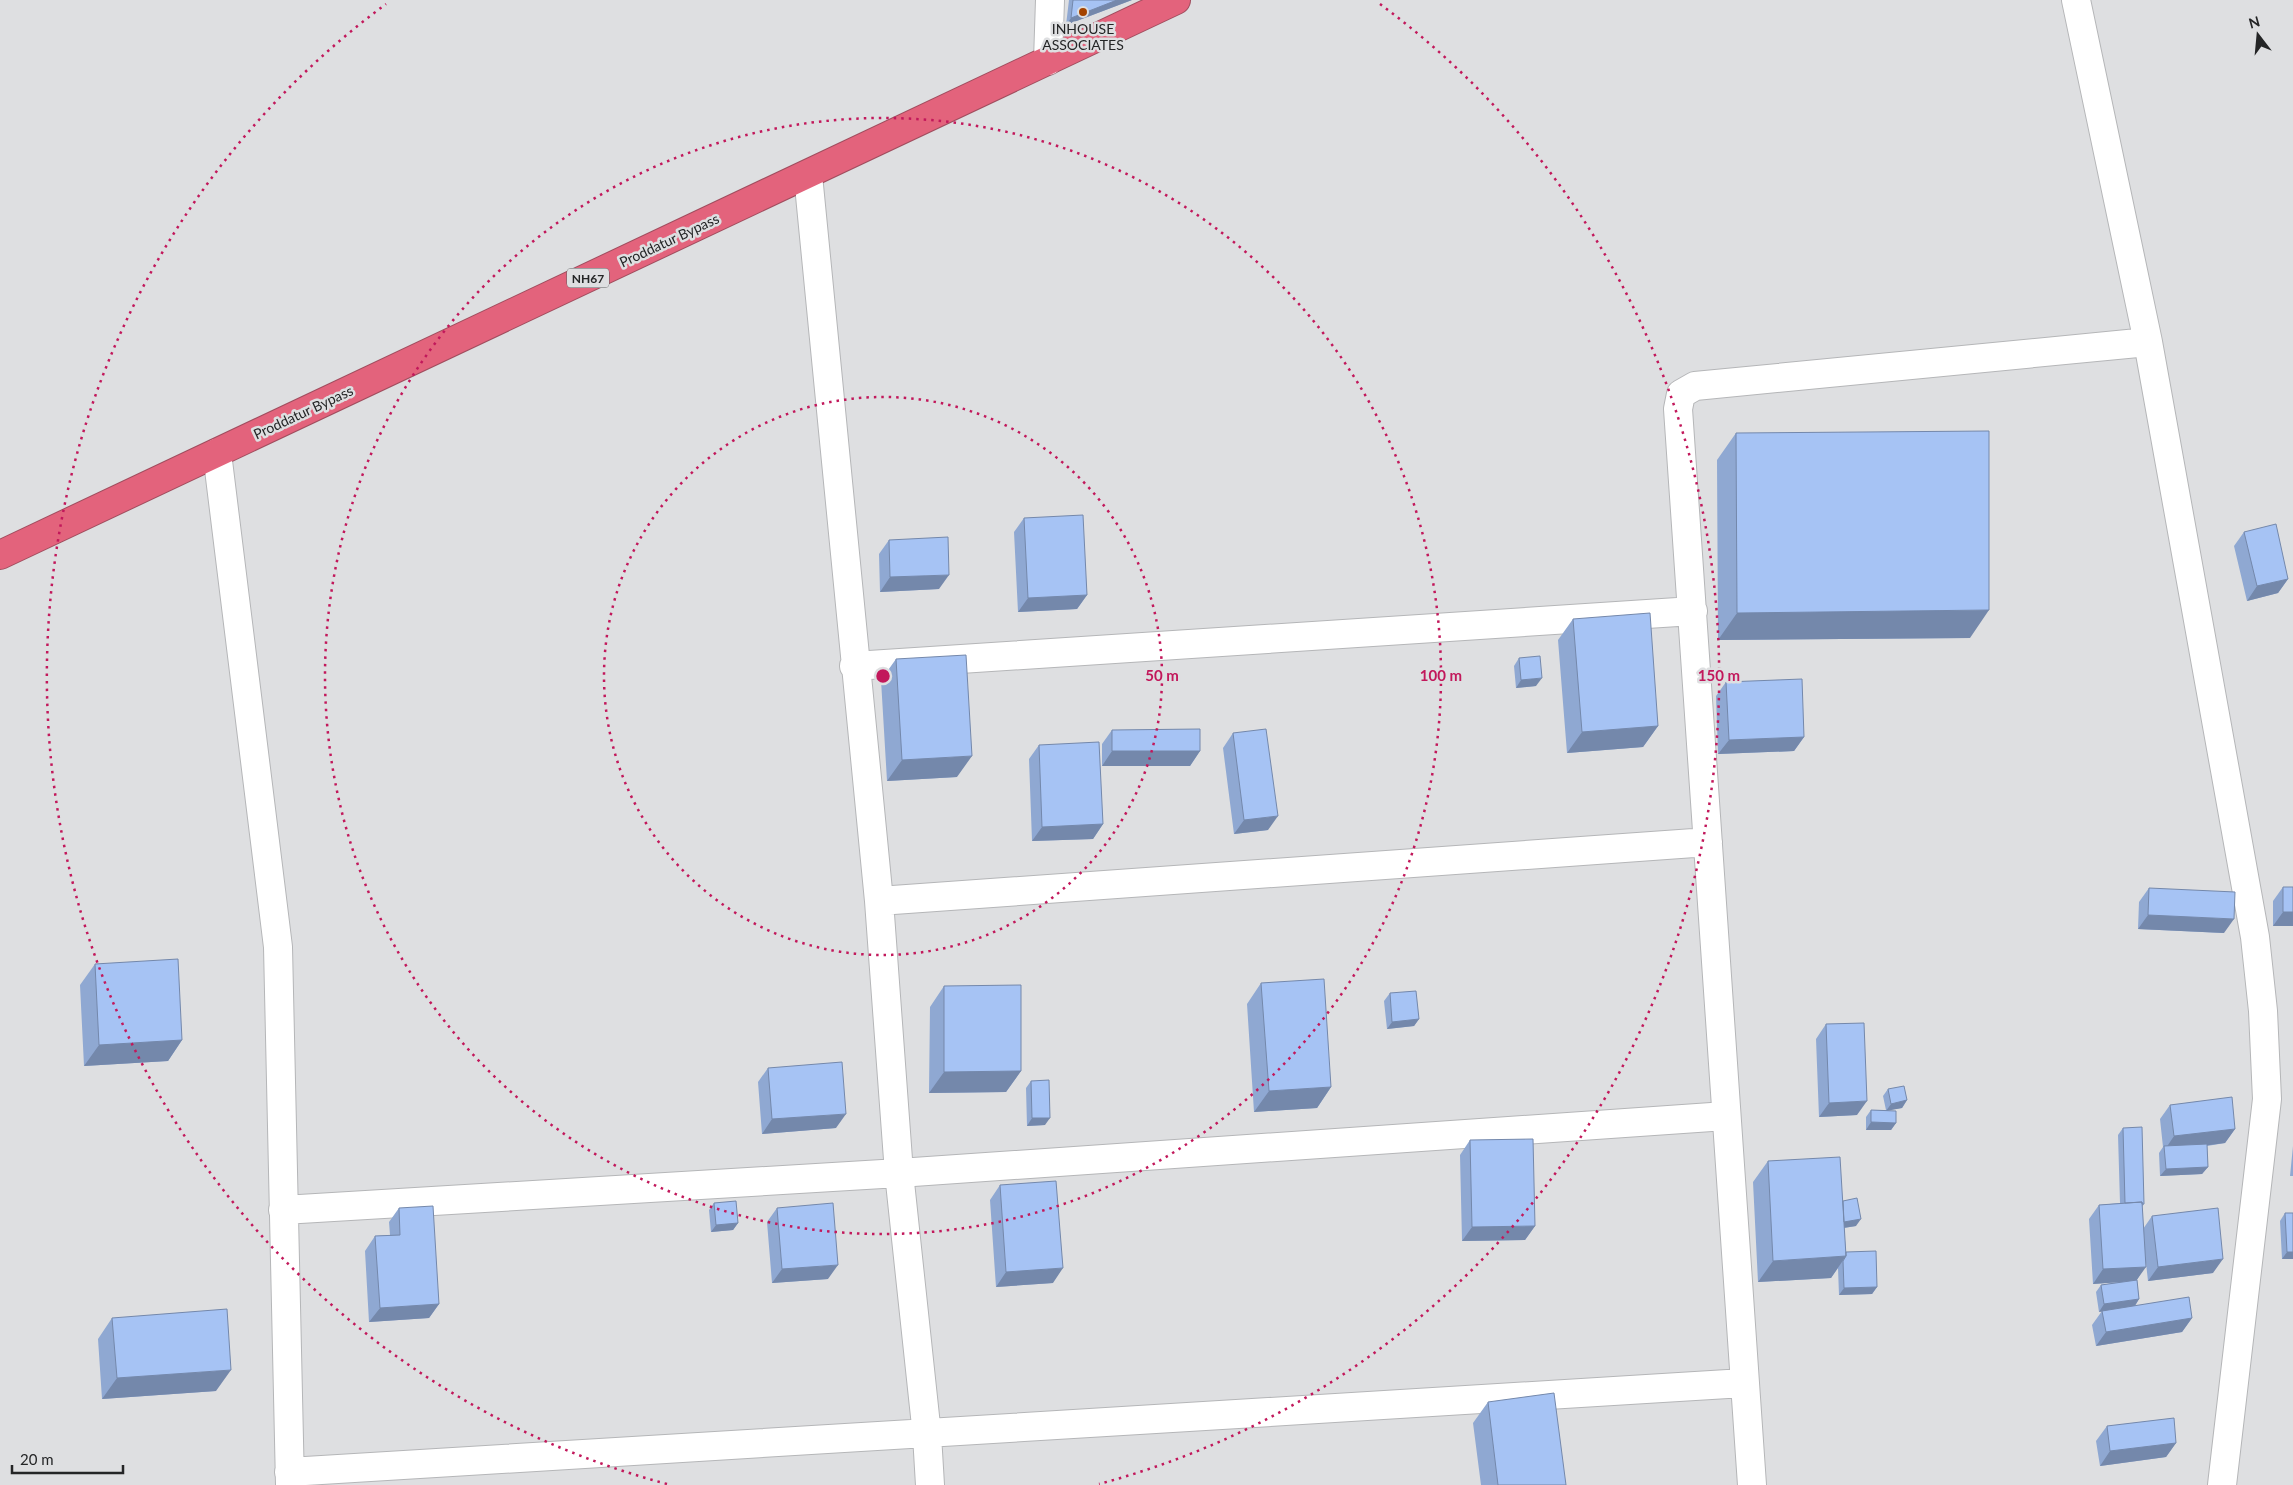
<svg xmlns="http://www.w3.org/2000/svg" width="2293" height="1485" font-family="Lato,sans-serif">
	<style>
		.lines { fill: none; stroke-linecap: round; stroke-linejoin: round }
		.street-casing { stroke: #b5b6b8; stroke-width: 30 }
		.secondary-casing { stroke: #b5b6b8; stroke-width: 30 }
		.highway-casing { stroke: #a04d5e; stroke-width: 30 }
		.street { stroke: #fff; stroke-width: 28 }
		.secondary { stroke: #fff; stroke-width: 28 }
		.highway { stroke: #e3637c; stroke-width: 28 }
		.wall { fill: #8fa8d2 }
		.shaded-wall { fill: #7488ab }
		.building { fill: #a6c3f4; stroke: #7488ab }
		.ring { fill: none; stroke: #c2185b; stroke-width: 2.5; stroke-dasharray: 2.5 5 }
		.poi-dot { fill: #a44300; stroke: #dedfe1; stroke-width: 2 }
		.labels { text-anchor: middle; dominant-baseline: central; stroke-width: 5; stroke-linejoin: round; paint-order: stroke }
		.shield { fill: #dedfe1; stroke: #5c5d5e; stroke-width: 1 }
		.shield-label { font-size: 12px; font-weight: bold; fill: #242526 }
		.poi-label { font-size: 14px; fill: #242526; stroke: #dedfe1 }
		.street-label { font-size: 14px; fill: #242526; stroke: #dedfe1 }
		.centre { fill: #c2185b; stroke: #dedfe1; stroke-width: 2.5 }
		.ring-label { font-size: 15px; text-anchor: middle; font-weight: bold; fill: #c2185b; stroke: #dedfe1; stroke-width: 5; stroke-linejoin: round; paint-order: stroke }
	</style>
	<rect width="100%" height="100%" fill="#dedfe1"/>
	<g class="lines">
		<!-- street casing -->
		<g class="street-casing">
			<path id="street" d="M2076,0L2148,342L2255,937L2263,1011L2267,1099L2222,1485
				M808,175L879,901L899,1173L927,1435L930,1485
				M217,453L278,947L290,1485
				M854,666L1693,611
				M879,901L1708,842
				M283,1210L899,1173L1726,1116
				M289,1472L1744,1383
				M1752,1485L1678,409L1681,394L1695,386L2148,342"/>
		</g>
		<!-- secondary casing -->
		<g class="secondary-casing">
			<path id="secondary" d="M1048,61L1050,0"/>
		</g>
		<!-- highway casing -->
		<g class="highway-casing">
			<path id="highway" d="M0,555L1176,0"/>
		</g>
		<!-- street -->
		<use href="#street" class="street"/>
		<!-- secondary -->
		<use href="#secondary" class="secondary"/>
		<!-- highway -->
		<use href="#highway" class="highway"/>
	</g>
	<!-- wall -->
	<path class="wall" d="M1069,0H1132L1066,25Z
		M1736,433L1970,638L1718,640L1717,460Z
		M1024,518L1087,595L1077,609L1018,612L1014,532Z
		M2244,532L2288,579L2278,593L2247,601L2234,546Z
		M889,540L939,589L880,592L879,554Z
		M1573,619L1658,726L1643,747L1567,753L1558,640Z
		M1519,658L1536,686L1516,688L1514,666Z
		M896,659L957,777L887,781L881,680Z
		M1726,682L1804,737L1794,751L1718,754L1716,696Z
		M1112,730L1200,751L1190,766H1102V744Z
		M1233,733L1268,830L1234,834L1223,748Z
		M1039,745L1103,824L1093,839L1032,841L1029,759Z
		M2283,887H2293V926H2273V901Z
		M2149,888L2224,933L2138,929L2139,902Z
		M95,964L182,1040L168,1061L84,1066L80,985Z
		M1261,983L1331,1087L1317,1108L1254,1112L1247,1004Z
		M944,986L1021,1071L1006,1092L929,1093L930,1007Z
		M1390,993L1419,1019L1414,1026L1387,1029L1384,1001Z
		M1826,1024L1857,1115L1819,1117L1816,1039Z
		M768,1068L836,1128L762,1134L758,1082Z
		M1031,1081L1045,1125L1027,1126L1026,1088Z
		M1888,1089L1907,1100L1902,1108L1888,1110L1896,1123L1891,1130H1866V1117L1871,1110H1886L1883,1096Z
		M2170,1105L2235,1129L2225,1143L2207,1146L2208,1167L2202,1174L2160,1176L2159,1153L2163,1147L2160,1119Z
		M2123,1128L2144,1204L2142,1207L2143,1229L2152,1216L2213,1273L2148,1281L2146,1263L2137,1280L2139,1299L2135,1306L2192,1318L2182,1332L2096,1346L2092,1325L2102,1311L2099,1312L2096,1292L2101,1285L2118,1282L2093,1284L2089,1219L2099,1205L2120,1203L2118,1135Z
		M1470,1140L1535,1226L1525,1240L1462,1241L1460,1155Z
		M2293,1146V1176H2290Z
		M1768,1161L1843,1201L1856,1226L1844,1228L1846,1252L1877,1287L1872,1294L1839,1295L1838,1268L1831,1278L1758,1282L1753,1182Z
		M1000,1185L1053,1283L996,1287L990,1200Z
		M714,1203L738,1223L733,1230L711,1232L709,1210Z
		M399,1208L439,1304L429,1318L369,1322L365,1251L375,1236L390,1235L389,1222Z
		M777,1208L828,1279L772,1283L767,1222Z
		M2285,1213L2293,1259H2282L2280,1221Z
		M112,1318L216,1391L102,1399L98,1339Z
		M1488,1402L1566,1485H1481L1473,1423Z
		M2107,1426L2176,1443L2166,1457L2100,1466L2096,1441Z"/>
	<!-- shaded-wall -->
	<path class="shaded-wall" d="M1117,0H1132L1066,25L1071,18Z
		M949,575L939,589L880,592L890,577Z
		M2288,579L2278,593L2247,601L2257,586Z
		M1087,595L1077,609L1018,612L1028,598Z
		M1989,610L1970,638L1718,640L1737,613Z
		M1542,678L1536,686L1516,688L1521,680Z
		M1658,726L1643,747L1567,753L1582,732Z
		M1804,737L1794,751L1718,754L1729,740Z
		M1112,751H1200L1190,766H1102Z
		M972,756L957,777L887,781L902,760Z
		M1278,816L1268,830L1234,834L1244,820Z
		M1103,824L1093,839L1032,841L1042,827Z
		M2283,912H2293V926H2273Z
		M2148,915L2234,919L2224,933L2138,929Z
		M1419,1019L1414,1026L1387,1029L1392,1022Z
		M182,1040L168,1061L84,1066L99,1045Z
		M1021,1071L1006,1092L929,1093L944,1072Z
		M1331,1087L1317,1108L1254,1112L1269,1091Z
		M1907,1100L1902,1108L1886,1111L1891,1104Z
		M1867,1101L1857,1115L1819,1117L1829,1103Z
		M846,1114L836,1128L762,1134L772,1119Z
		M1032,1118H1050L1045,1125L1027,1126Z
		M1871,1122L1896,1123L1891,1130H1866Z
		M2235,1129L2225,1143L2164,1151L2174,1136Z
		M2208,1167L2202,1174L2160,1176L2166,1169Z
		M1861,1219L1856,1226L1836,1229L1841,1222Z
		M738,1223L733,1230L711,1232L716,1225Z
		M1535,1226L1525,1240L1462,1241L1472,1227Z
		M2287,1252H2293V1259H2282Z
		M1846,1256L1831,1278L1758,1282L1773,1261Z
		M2223,1259L2213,1273L2148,1281L2158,1267Z
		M838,1265L828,1279L772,1283L782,1269Z
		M2146,1267L2136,1281L2093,1284L2103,1269Z
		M1063,1268L1053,1283L996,1287L1006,1272Z
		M1877,1287L1872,1294L1839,1295L1844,1288Z
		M2139,1299L2134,1307L2099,1312L2104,1304Z
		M439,1304L429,1318L369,1322L380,1308Z
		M2192,1318L2182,1332L2096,1346L2106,1332Z
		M231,1370L216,1391L102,1399L117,1378Z
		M2176,1443L2166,1457L2100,1466L2110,1451Z"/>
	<!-- building -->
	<path class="building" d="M1073,0H1117L1071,18Z
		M1989,431V610L1737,613L1736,433Z
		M1083,515L1087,595L1028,598L1024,518Z
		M2276,524L2288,579L2257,586L2244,532Z
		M948,537L949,575L890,577L889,540Z
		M1650,613L1658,726L1582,732L1573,619Z
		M966,655L972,756L902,760L896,659Z
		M1540,656L1542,678L1521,680L1519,658Z
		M1802,679L1804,737L1729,740L1726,682Z
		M1200,729V751H1112V730Z
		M1266,729L1278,816L1244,820L1233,733Z
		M1099,742L1103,824L1042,827L1039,745Z
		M2283,887H2293V912H2283Z
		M2149,888L2235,892L2234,919L2148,915Z
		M178,959L182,1040L99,1045L95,964Z
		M1324,979L1331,1087L1269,1091L1261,983Z
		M1021,985V1071L944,1072V986Z
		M1416,991L1419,1019L1392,1022L1390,993Z
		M1864,1023L1867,1101L1829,1103L1826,1024Z
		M842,1062L846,1114L772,1119L768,1068Z
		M1049,1080L1050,1118H1032L1031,1081Z
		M1904,1086L1907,1100L1891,1104L1888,1089Z
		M2232,1097L2235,1129L2174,1136L2170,1105Z
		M1871,1110L1896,1111V1123L1871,1122Z
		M2142,1127L2144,1204H2142V1202L2125,1203L2123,1128Z
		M1533,1139L1535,1226L1472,1227L1470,1140Z
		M2207,1144L2208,1167L2166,1169L2164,1146Z
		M1840,1157L1846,1256L1773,1261L1768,1161Z
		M1056,1181L1063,1268L1006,1272L1000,1185Z
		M1857,1198L1861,1219L1844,1222L1843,1201Z
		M736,1201L738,1223L716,1225L714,1203Z
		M2142,1202L2146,1267L2103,1269L2099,1205Z
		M833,1203L838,1265L782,1269L777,1208Z
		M433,1206L439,1304L380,1308L375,1236L400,1235L399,1208Z
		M2218,1208L2223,1259L2158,1267L2152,1216Z
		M2285,1213H2293V1252H2287Z
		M1876,1251L1877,1287L1844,1288L1843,1261L1846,1256V1252Z
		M2137,1280L2139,1299L2104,1304L2101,1285Z
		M2189,1297L2192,1318L2106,1332L2102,1311Z
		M227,1309L231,1370L117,1378L112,1318Z
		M1554,1393L1566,1485H1498L1488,1402Z
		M2174,1418L2176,1443L2110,1451L2107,1426Z"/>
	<!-- distance rings -->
	<g class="ring">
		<circle cx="883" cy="676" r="279"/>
		<circle cx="883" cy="676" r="558"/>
		<path d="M667 1484A836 836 0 0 1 386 4M1380 4A836 836 0 0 1 1099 1484"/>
	</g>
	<!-- markers -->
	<circle class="poi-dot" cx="1083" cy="12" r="5"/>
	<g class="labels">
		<!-- shield labels -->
		<rect class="shield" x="567" y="268.5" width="42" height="19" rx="4"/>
		<g class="shield-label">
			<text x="588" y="278">NH67</text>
		</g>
		<!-- poi labels -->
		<g class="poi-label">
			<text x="1083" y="28">INHOUSE<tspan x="1083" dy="16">ASSOCIATES</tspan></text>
		</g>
		<!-- street labels -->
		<g class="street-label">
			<text transform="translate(669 240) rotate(-25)">Proddatur Bypass</text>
			<text transform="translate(303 412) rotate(-25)">Proddatur Bypass</text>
		</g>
	</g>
	<circle cx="883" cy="676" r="8" class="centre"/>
	<g class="ring-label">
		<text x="1162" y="681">50 m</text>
		<text x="1441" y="681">100 m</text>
		<text x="1719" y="681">150 m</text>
	</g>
	<!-- north arrow -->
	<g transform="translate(2258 35) rotate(344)" stroke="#dedfe1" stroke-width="4" paint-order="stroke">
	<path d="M0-4L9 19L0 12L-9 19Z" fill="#242526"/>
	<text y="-8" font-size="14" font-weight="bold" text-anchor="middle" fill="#242526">N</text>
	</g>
	<!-- scale -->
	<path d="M12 1465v8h111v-8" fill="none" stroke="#242526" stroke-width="2.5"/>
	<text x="20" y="1465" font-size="15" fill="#242526" stroke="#dedfe1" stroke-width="4" paint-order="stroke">20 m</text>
</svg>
